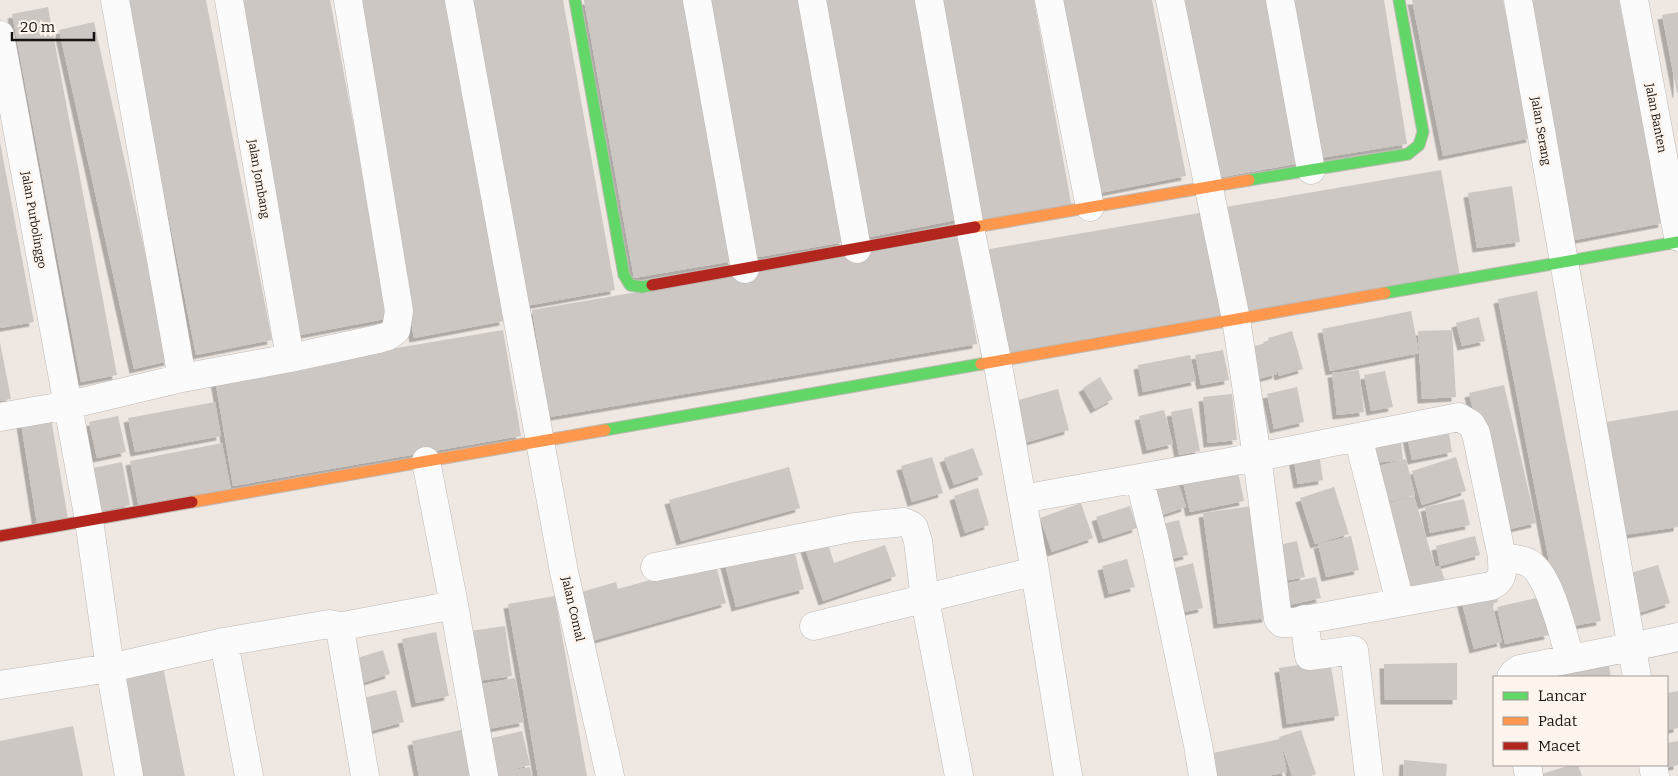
<svg xmlns="http://www.w3.org/2000/svg" width="1678" height="776" font-family="Bitter,serif">
	<style>
		.building { fill: #ccc7c3; filter: url(#shadow) }
		.lines { fill: none; stroke-linecap: round; stroke-linejoin: round }
		.street-casing { stroke: #bfb9b5; stroke-width: 29 }
		.fast-casing { stroke: #bfb9b5; stroke-width: 13 }
		.slow-casing { stroke: #bfb9b5; stroke-width: 13 }
		.jam-casing { stroke: #bfb9b5; stroke-width: 13 }
		.street { stroke: #fcfbfb; stroke-width: 28 }
		.fast { stroke: #63d668; stroke-width: 11 }
		.slow { stroke: #ff974d; stroke-width: 11 }
		.jam { stroke: #b3261e; stroke-width: 11 }
		.labels { text-anchor: middle; dominant-baseline: central; stroke-width: 4.5; stroke-linejoin: round; paint-order: stroke }
		.street-label { font-size: 12px; fill: #171310; stroke: #fdf4ed }
	</style>
	<defs>
		<filter id="shadow"><feDropShadow dx="-4.5" dy="4.5" stdDeviation="0" flood-color="#0004"/></filter>
	</defs>
	<rect width="100%" height="100%" fill="#eee7e2"/>
	<!-- building -->
	<path class="building" d="M126,0H206L272,340L196,355Z
		M237,0H330L390,318L300,335Z
		M353,0H446L504,321L414,338Z
		M466,0H563L615,290L520,307Z
		M584,0H685L733,261L634,278Z
		M706,0H801L844,242L753,258Z
		M825,0H919L961,219L870,237Z
		M942,0H1034L1072,208L984,225Z
		M1058,0H1152L1186,176L1095,194Z
		M1179,0H1273L1301,163L1211,179Z
		M1288,0H1384L1407,144L1314,159Z
		M1412,0H1503L1531,138L1443,156Z
		M1528,0H1619L1663,223L1575,240Z
		M48,7L117,375L81,382L12,14Z
		M1678,12V93H1677L1662,15Z
		M94,22L169,361L134,369L59,30Z
		M0,142L34,322L0,328Z
		M1441,170L1460,276L1239,314L1220,208Z
		M1512,186L1520,242L1477,248L1468,193Z
		M1205,212L1224,318L1002,356L984,250Z
		M959,237L977,344L550,417L532,310Z
		M1537,291L1601,621L1562,628L1498,299Z
		M1411,311L1419,353L1330,371L1322,329Z
		M1479,317L1485,341L1462,346L1456,323Z
		M503,330L521,436L233,486L215,379Z
		M1452,330L1456,397L1422,399L1418,331Z
		M1292,331L1303,369L1279,376L1275,362L1277,374L1251,381L1242,350L1269,342L1268,338Z
		M0,342L11,399L0,401Z
		M1223,350L1229,380L1201,385L1195,355Z
		M1190,355L1196,381L1143,392L1138,365Z
		M1359,370L1364,412L1337,415L1332,373Z
		M1385,371L1393,407L1371,411L1364,375Z
		M1100,377L1113,399L1095,409L1083,388Z
		M1504,385L1536,523L1501,531L1469,393Z
		M1297,387L1304,422L1274,429L1267,394Z
		M1058,389L1069,430L1024,443L1012,402Z
		M1232,394L1237,440L1208,443L1203,397Z
		M215,402L221,436L135,452L128,418Z
		M1192,408L1200,451L1179,455L1171,412Z
		M1164,410L1173,444L1147,450L1139,416Z
		M1678,410V527L1624,535L1606,422Z
		M118,416L126,452L97,458L89,422Z
		M51,418L68,519L37,524L21,423Z
		M1447,423L1452,452L1412,460L1406,431Z
		M1400,435L1403,460L1373,463L1369,438Z
		M222,443L231,490L139,508L130,461Z
		M1318,447L1323,480L1298,484L1292,451Z
		M973,448L983,475L954,485L944,458Z
		M932,457L943,493L912,502L901,466Z
		M1456,457L1466,491L1422,505L1412,471Z
		M1406,459L1415,495L1380,504L1371,468Z
		M122,462L130,505L92,513L84,470Z
		M789,467L800,508L681,541L669,500Z
		M1237,467L1244,501L1190,512L1182,478Z
		M1177,479L1186,507L1159,516L1150,488Z
		M1334,487L1349,534L1315,544L1300,498Z
		M978,488L989,525L965,533L954,496Z
		M1414,496L1435,567L1440,566L1446,584L1409,595L1382,505Z
		M1464,499L1470,525L1430,533L1425,507Z
		M1081,503L1093,538L1052,552L1040,518Z
		M1130,506L1137,528L1103,539L1096,517Z
		M1252,506L1267,618L1218,624L1203,513Z
		M1179,520L1188,555L1167,560L1159,525Z
		M1351,536L1359,570L1326,577L1318,544Z
		M1475,536L1480,555L1440,566L1436,546Z
		M827,541L834,563L885,545L896,576L823,601L805,548Z
		M1297,541L1305,577L1283,581L1275,546Z
		M792,542L804,589L736,607L724,560Z
		M1127,559L1135,587L1109,594L1102,566Z
		M715,562L726,603L592,641L578,593L616,582L618,589Z
		M1193,563L1203,608L1180,613L1170,569Z
		M1658,565L1670,603L1639,613L1627,574Z
		M1316,577L1321,598L1285,606L1280,585Z
		M1495,588L1498,602L1492,604L1502,642L1474,649L1460,596Z
		M555,596L582,749L587,776H538L508,604Z
		M1541,597L1549,635L1505,644L1497,607Z
		M505,626L512,676L470,682L463,632Z
		M436,632L449,696L416,703L402,639Z
		M383,650L390,674L356,685L348,661Z
		M1607,656L1611,677H1517Z
		M1330,660L1339,716L1287,724L1279,668Z
		M162,662L185,776H142L122,670Z
		M1457,663V700H1385L1384,664Z
		M515,678L524,722L479,731L471,686Z
		M396,690L404,722L364,733L355,700Z
		M1678,691V728L1667,730V693Z
		M73,726L83,776H0V741Z
		M465,729L471,776H419L412,741Z
		M1301,730L1316,774L1311,776H1292L1279,737Z
		M522,731L530,765L499,773L530,767L532,776H487L479,741Z
		M1280,739L1287,772L1268,776H1218L1213,753Z
		M1678,741V765L1657,770L1667,765V743Z
		M1404,760L1447,764L1446,776H1403Z
		M1571,765H1578L1582,776H1535Z"/>
	<g class="lines">
		<!-- street casing -->
		<g class="street-casing">
			<path id="street" d="M115,0L182,378
				M229,0L290,358
				M459,0L564,572L610,776
				M697,0L745,269
				M812,0L857,249
				M929,0L970,228L997,360L1035,571L1068,776
				M1049,0L1090,207
				M1170,0L1236,319L1257,457L1278,619L1282,623H1288L1491,586C1505,579 1502,571 1502,557
				M1280,0L1311,170
				M1518,0L1637,677
				M1634,0L1678,237
				M0,35L89,520L110,668L129,776
				M0,417L69,405L182,378L290,358L378,339L388,336L396,330L399,311L348,0
				M1358,437L1400,602
				M426,461L454,605L484,776
				M1139,478L1154,537L1198,745L1203,776
				M1022,499L1257,457L1459,417L1471,424L1476,433L1502,557C1511,558 1521,559 1529,563C1550,575 1563,635 1570,658
				M655,567L855,527L904,522L911,525L914,528L918,541L925,600L959,776
				M1304,619L1309,656L1354,650L1369,776
				M814,626L1035,571
				M338,627L341,635L365,776
				M224,642L249,776
				M1511,677L1514,673L1520,669C1573,658 1626,649 1678,637
				M0,685L110,668L224,642L329,624L335,625L338,627L454,605
				M1527,765L1529,776
				M1653,765L1655,776"/>
		</g>
		<!-- fast casing -->
		<g class="fast-casing">
			<path id="fast" d="M575,0L624,275L630,285L642,287L652,285
				M1249,180L1408,154L1419,145L1423,132L1399,0
				M1385,293L1678,242
				M605,430L981,364"/>
		</g>
		<!-- slow casing -->
		<g class="slow-casing">
			<path id="slow" d="M975,227L1249,180
				M981,364L1385,293
				M192,502L605,430"/>
		</g>
		<!-- jam casing -->
		<g class="jam-casing">
			<path id="jam" d="M652,285L975,227
				M0,536L192,502"/>
		</g>
		<!-- street -->
		<use href="#street" class="street"/>
		<!-- fast -->
		<use href="#fast" class="fast"/>
		<!-- slow -->
		<use href="#slow" class="slow"/>
		<!-- jam -->
		<use href="#jam" class="jam"/>
	</g>
	<g class="labels">
		<!-- street labels -->
		<g class="street-label">
			<text transform="translate(1656 118) rotate(79)">Jalan Banten</text>
			<text transform="translate(1541 131) rotate(80)">Jalan Serang</text>
			<text transform="translate(259 179) rotate(80)">Jalan Jombang</text>
			<text transform="translate(34 220) rotate(80)">Jalan Purbolinggo</text>
			<text transform="translate(573 609) rotate(77)">Jalan Comal</text>
		</g>
	</g>
	<!-- legend -->
	<rect x="1493" y="676" width="175" height="90" fill="#fdf4ed" stroke="#a19a95"/>
	<rect x="1503" y="692" width="25" height="8" fill="#63d668" stroke="#a19a95"/>
	<text x="1538" y="701" font-size="15" fill="#171310">Lancar</text>
	<rect x="1503" y="717" width="25" height="8" fill="#ff974d" stroke="#a19a95"/>
	<text x="1538" y="726" font-size="15" fill="#171310">Padat</text>
	<rect x="1503" y="742" width="25" height="8" fill="#b3261e" stroke="#a19a95"/>
	<text x="1538" y="751" font-size="15" fill="#171310">Macet</text>
	<!-- scale -->
	<path d="M12 32v8h82v-8" fill="none" stroke="#171310" stroke-width="2.5"/>
	<text x="20" y="32" font-size="15" fill="#171310" stroke="#fdf4ed" stroke-width="4" paint-order="stroke">20 m</text>
</svg>
